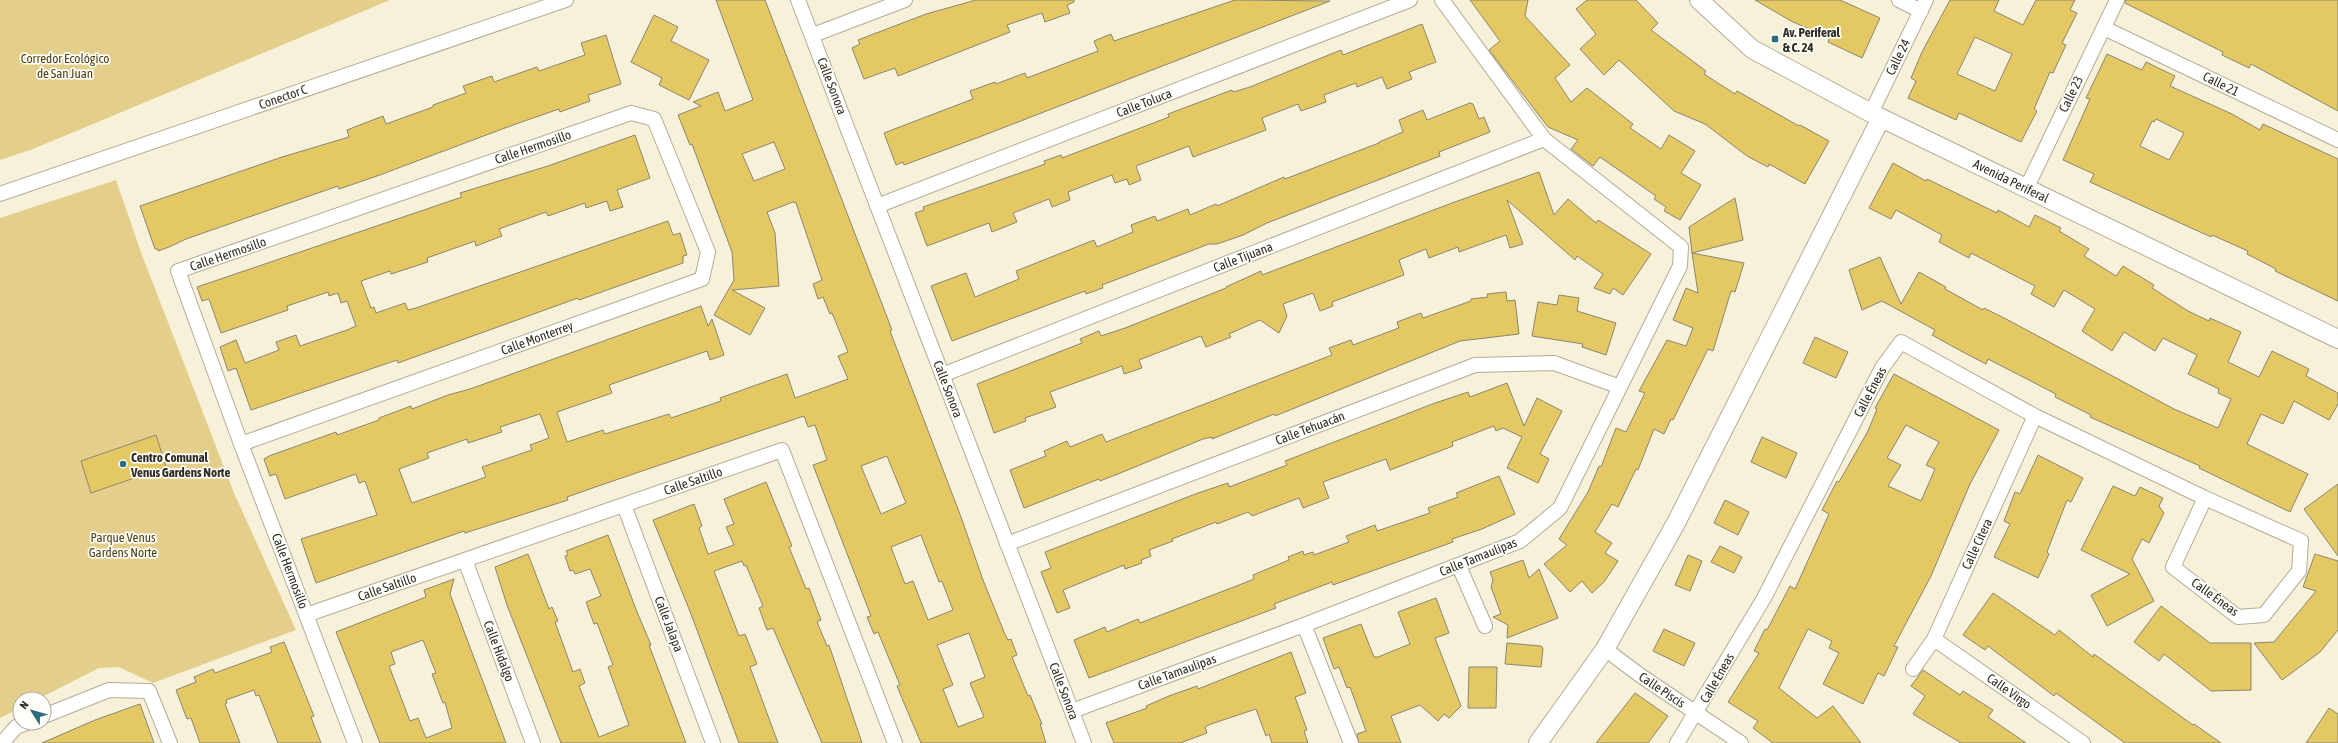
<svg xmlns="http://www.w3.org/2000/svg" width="2338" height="743" font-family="'Asap Condensed',sans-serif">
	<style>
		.green { fill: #e3cf8b }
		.building { fill: #e4c863; stroke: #8c8670; fill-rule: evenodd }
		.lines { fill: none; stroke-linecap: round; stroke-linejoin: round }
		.minor-casing { stroke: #b3ac96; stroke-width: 16 }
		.tertiary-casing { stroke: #b3ac96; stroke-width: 20 }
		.minor { stroke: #fff; stroke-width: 14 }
		.tertiary { stroke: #fff; stroke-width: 18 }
		.poi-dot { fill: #2b6d80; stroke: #fffef9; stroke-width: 1.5 }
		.labels { text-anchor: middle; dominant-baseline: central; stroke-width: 3.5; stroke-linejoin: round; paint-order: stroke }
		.poi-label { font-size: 13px; font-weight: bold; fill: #2f2d24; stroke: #fffef9; text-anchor: start }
		.street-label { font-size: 13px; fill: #2f2d24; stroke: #fffef9 }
		.park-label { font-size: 13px; fill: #4d4217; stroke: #fffef9 }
	</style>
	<rect width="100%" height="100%" fill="#f7f1d9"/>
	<!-- green -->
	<path class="green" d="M0,0H390L33,149L0,160Z
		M116,180L142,255L234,493L296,630L153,683L119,667L99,668L38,699H20V708L0,718V218Z"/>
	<!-- building -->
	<path class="building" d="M716,0H765L892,330L890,331L961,517L983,580L1004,632L1008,640L1011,639L1017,655L1012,657L1028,696L1030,695L1042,724H1040L1046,743H921L904,703L897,686L900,685L878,632L874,634L867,617L871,616L813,465L827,460L815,425L808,427L804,416L604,484L567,497L568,500L465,533L464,531L316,583L301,539L377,515L365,481L359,483L356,474L285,499L276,474L270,476L264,459L269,456L336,432L337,435L379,420V418L411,406L412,409L448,395L470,389L701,306L708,326L712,319L724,355L710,360L707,351L609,385L612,393L557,412L567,442L603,430L605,434L669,414L671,418L721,401L720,398L787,374L795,398L848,379L838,356L848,352L832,313L830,314L823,297L818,299L813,284L822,280L796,203L793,202L767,212L775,233L779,286L732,290L765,308L750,335L714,315L734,280L732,252L692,144L690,145L678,115L701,106L693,102L718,92L725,111L753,100ZM774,142L785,169L754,181L742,154ZM540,414L549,438L530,445L532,450L482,467L486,477L412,503L411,501L399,469L429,458L427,453L467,439L468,443L502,432L500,427ZM887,456L906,503L881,514L861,466ZM921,535L939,582L942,581L953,610L928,620L913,581L905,584L891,547ZM969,633L985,677L970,683L984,717L958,727L943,689L953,685L937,645Z
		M976,0H1074V2L1067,5L1070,13L1045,22L1042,13L1007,25L1010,32L898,76L895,68L864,79L852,48L860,44L858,40L926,14Z
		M1235,0L1330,1L982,136L904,165L903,162L896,165L884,133L973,99L970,91L995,82L996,84L1025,73L1027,78L1098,51L1094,41L1111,34L1114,41Z
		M1470,0H1528L1525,16L1570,65L1555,78L1571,102L1587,88L1633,124L1630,128L1661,149L1669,135L1695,151L1681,173L1701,185L1680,220L1664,211L1666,207L1654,199L1656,196L1600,157L1593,166L1571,149L1578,140L1548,127L1489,50L1500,41Z
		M1587,0H1636L1658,23L1651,30L1706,71L1704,74L1735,94L1737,91L1799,126L1800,125L1829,141L1805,184L1769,164L1768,167L1747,156L1705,124L1674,111L1619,60L1604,75L1580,49L1596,34L1576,9Z
		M1755,0H1840L1880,18L1862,58L1828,42L1829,38L1791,21Z
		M1950,0H1999L1994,11L2023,25L2036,0H2075L2070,10L2077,13L2062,43L2066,45L2053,73L2050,72L2034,109L2037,111L2021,142L1959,113L1956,120L1908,98L1916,81L1911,78L1922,52ZM1975,37L2012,54L1995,91L1957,74Z
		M2125,0H2338V111L2251,64L2249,68L2222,55L2223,52L2125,3Z
		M654,15L678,27L671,41L709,60L689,100L659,85L662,78L631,62Z
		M1422,24L1436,62L1409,72L1412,79L1387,89L1382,77L1357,87L1356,83L1324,95L1326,102L1301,111L1298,104L1262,118L1266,130L1242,139L1193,157L1189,146L1136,166L1141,180L1129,185L1127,179L1115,183L1112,175L1068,192L1070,200L1052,207L1049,199L1013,213L1017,222L992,232L989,223L927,246L915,213L924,210L923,207L1037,167L1045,164L1044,161L1061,155L1062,158L1169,117L1168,114L1232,90L1233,92L1250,87L1341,50L1343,55Z
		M606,35L621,84L588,95L590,101L560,112L559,109L513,125L377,176L339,189L338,186L186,239L169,247L158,251V249H155L140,206L282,157L349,137L347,130L383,116L386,124L433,107V105L466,93L463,86L492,76L494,82L537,67L539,71L585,55L581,43Z
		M2107,54L2142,70L2146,62L2175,76L2170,86L2232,114L2260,130L2263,124L2338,159V301L2275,271L2276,269L2247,254L2248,251L2212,235L2211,237L2090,182L2094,174L2063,160L2090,99L2086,98ZM2156,119L2184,133L2169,160L2140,146L2152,121L2154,122Z
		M1470,103L1473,104L1479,119L1484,117L1490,132L1439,152L1440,156L1267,223L1243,235L1217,244H1209L1102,285L1103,288L1086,294L1085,291L952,341L931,286L966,273L975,297L1019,279L1016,271L1094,240L1097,247L1133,232L1131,225L1155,216L1157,221L1188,209L1190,215L1216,204L1217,206L1284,177L1285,179L1379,143V142L1403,132L1399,120L1423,110L1427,120Z
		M635,135L650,178L617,190L623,207L610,211L607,201L586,208L585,203L548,216L546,212L499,229L502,236L476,246L475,241L427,258L428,262L391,274L390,271L361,281L371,308L374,307L376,313L405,303L408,310L416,308L668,221L673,235L680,233L687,255L683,256V263L579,300L578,298L398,363L397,360L251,410L236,368L228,371L220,347L236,340L245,363L279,350L276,342L296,335L300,346L347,330L356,326L347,301L341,303L338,293L329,296L328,292L287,306L288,310L221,333L209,299L202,301L197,287L462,197L460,193L476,188L548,166Z
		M1893,163L1926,181L1927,179L1997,213L1998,210L2029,227L2035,215L2061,228L2059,231L2089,249L2084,256L2116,276L2123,266L2154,285L2152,288L2188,311L2209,321L2210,318L2241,332L2228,362L2259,377L2272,351L2309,369L2306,376L2338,393V404L2329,420L2294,401L2283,424L2261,414L2247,444L2308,474L2290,512L2199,468L2200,466L2090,417L2091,415L2055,397L2056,394L1988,359L1986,364L1961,351L1932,335L1935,330L1882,301L1862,310L1849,270L1880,257L1901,304L1919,272L1946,287L1945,289L1983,310L1984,308L2008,320L2174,409L2218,428L2231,399L2218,393L2219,389L2188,374L2197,355L2163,338L2155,351L2124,332L2112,351L2082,331L2095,309L2064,290L2054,307L2031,294L2035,286L1971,253L1969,258L1939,242L1942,235L1896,210L1891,219L1869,208Z
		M1539,172L1554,215L1568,199L1596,223L1598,220L1651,254L1623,295L1613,288L1610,294L1594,288L1603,274L1577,256L1575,260L1507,200L1523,244L1510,248L1506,235L1459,252L1458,247L1429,258L1426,249L1399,260L1404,275L1332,302L1333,306L1320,311L1313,293L1283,304L1287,316L1279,333L1260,320L1229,334L1231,337L1206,347L1201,336L1139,360L1142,368L1124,374L1122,366L1050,392L1056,407L1025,418L1026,421L994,433L977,384L1082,343L1080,339L1099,331L1101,336L1125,328L1226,288V287L1261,271L1262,275L1452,203Z
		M1735,198L1743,240L1692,253L1689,227Z
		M1692,253L1744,263L1735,292L1731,291L1713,351L1708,349L1673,420L1671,419L1664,434L1654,429L1638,470L1636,469L1618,507L1612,504L1595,532L1612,543L1605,553L1618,561L1604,582L1592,593L1582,581L1570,592L1544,564L1567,545L1559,539L1588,492L1599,466L1601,467L1616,428L1626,432L1645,393L1639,391L1667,340L1686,346L1693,328L1673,320L1686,288L1698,293Z
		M1506,292L1507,301L1515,300L1519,334L1460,341L1275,416L1274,414L1212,439V437L1203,439L1118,474L1100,481L1099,479L1024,508L1010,470L1046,456L1044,451L1067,441L1070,447L1102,434L1106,442L1332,355L1329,348L1351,340L1353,345L1399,328L1397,322L1421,313L1423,318L1471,301V299L1488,297L1487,294Z
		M1559,295L1579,298L1577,311L1616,323L1606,355L1582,347L1583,344L1532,336L1538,302L1557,305Z
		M1815,337L1848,352L1836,378L1803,363Z
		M1894,374L1999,430L1970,484L1931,576L1894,646L1898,647L1884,676L1878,673L1863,704L1823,684L1839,653L1829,648L1832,641L1808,629L1779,688L1817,718L1833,706L1861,743H1773L1753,728L1758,721L1728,702L1759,653L1754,651L1765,629L1767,630L1790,586L1795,589L1829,514L1822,510L1837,481L1839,482L1868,431L1877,409L1875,408ZM1906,425L1939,442L1926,465L1935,469L1921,501L1888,486L1901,465L1887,458Z
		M1507,383L1524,426L1537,398L1562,411L1540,454L1549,459L1538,483L1507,468L1522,437L1503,428L1496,431L1494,426L1452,442L1453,446L1390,470L1386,459L1323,482L1329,498L1303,508L1299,498L1252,516L1248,512L1217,524L1216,522L1172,539L1173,541L1149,550L1151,556L1141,560L1142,563L1125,569L1124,565L1063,590L1070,608L1057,613L1041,572L1051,568L1045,552L1198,493L1228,483L1229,487L1287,465L1285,461L1435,403L1468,392L1470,397Z
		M156,435L166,467L91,493L81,461Z
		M1762,437L1797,453L1786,478L1751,462Z
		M2038,455L2083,478L2071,502L2067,500L2047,552L2049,554L2038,578L1994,557L2010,524L2004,521L2015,492L2020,494Z
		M1499,476L1515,514L1482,529L1452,539L1453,542L1333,585L1332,582L1274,604L1276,608L1089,678L1074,640L1105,627L1107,632L1138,619L1140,623L1239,585L1254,579L1253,575L1289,560L1288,557L1303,551L1304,555L1313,552L1314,555L1349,542L1346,536L1375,525L1377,531L1430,513L1428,508L1458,497L1456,493Z
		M766,482L792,546L789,547L806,589L809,588L821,620L817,622L827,646L829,645L862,743H822L773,628L767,630L759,608L763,606L746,565L744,566L742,561L714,571L739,636L745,634L757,664L750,667L778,743H739L691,614L653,520L694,504L702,526L699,528L708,554L734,545L726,527L734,524L724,499Z
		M2338,484V556L2304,509Z
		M2113,486L2135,496L2140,487L2163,498L2159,506L2164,513L2149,543L2142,539L2132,559L2154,601L2107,626L2091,595L2130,574L2081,550Z
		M1725,500L1749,512L1738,535L1714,523Z
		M608,535L637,612L651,645H649L686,743H561L507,605L495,567L528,554L549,609L552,607L558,621L555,622L573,672L580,669L585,683L579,686L599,737L629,725L608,667L613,665L597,623L594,624L586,602L601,596L590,569L575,574L573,570L570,571L565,556L568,555L566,551Z
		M1720,546L1742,557L1734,573L1711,562Z
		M2315,554L2338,561V630L2320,652L2282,680L2254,643L2274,642L2316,591L2303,587Z
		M1688,555L1702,561L1690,591L1675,585Z
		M1523,560L1529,578L1539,569L1558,618L1507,638L1508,625L1493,617L1501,614L1491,587L1493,580L1490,572Z
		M454,579L450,594L506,743H380L336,632L426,597L424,590ZM423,640L436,673L432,674L443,703L445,702L452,728L426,738L418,718L410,721L389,666L395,664L391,652Z
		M1993,593L2055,635L2059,630L2093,657L2094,654L2193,725L2194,724L2221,743H2125L2056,693L2054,696L1988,646L1985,650L1963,635Z
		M1436,598L1449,633L1435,638L1461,706L1449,718L1444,714L1438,721L1420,705L1391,716L1401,743H1359L1357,734L1366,731L1350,687L1347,688L1339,667L1334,669L1323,638L1361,624L1374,657H1378L1410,644L1398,612Z
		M2161,606L2210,643H2251V690L2211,691L2164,654L2159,661L2134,642Z
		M1664,629L1695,643L1684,666L1653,651Z
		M284,642L314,716L311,717L321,743H278L259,695L256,696L254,690L226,700L227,703L225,704L240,743H200L191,718L187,719L176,690L196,682L194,677L213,669L215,673L272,652L270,647Z
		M1507,643L1541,646L1543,648L1541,667L1505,664Z
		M1291,652L1306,693L1295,697L1307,730L1304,731L1308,743H1272L1269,734L1266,736L1256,709L1211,724L1205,727L1207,733L1180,743H1114L1106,723L1147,708L1146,706L1169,696L1197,686L1198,689Z
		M1469,667H1497L1496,708H1468Z
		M1923,670L1960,695L1963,691L1993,710L1988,717L2026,743H1961L1913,714L1925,696L1911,686Z
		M1635,693L1668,716L1648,743H1596Z
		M140,704L154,743H42L95,720Z
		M2329,708L2338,714V743H2306Z"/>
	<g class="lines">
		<!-- minor casing -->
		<g class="minor-casing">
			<path id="minor" d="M798,0L1084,743
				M1899,0L1921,11
				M2104,28L2338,140
				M813,35L905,0
				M1871,113L1926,0
				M2026,189L2117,0
				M0,194L566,0
				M877,206L1410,0
				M942,375L1544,139
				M241,444L702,279L708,252L654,119L631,113L178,271L241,444L355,743
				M2205,498L2301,541L2299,571L2264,615L2238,617L2173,567Z
				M624,505L713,743
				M1007,544L1475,365L1554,363L1620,387
				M465,560L533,743
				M1459,566L1485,626
				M306,615L782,450L895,743
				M1304,625L1351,743
				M1934,639L2083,743
				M1605,649L1641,676L1741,743
				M1913,669L1934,639L2035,416
				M1072,711L1304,625L1520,541L1560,508L1680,266L1681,247L1544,139L1442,0
				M44,716L109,690L149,691L170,743
				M2,743L16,727L27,723
				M1677,743L1764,598L1882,368L1901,342L2035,416L2205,498"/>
		</g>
		<!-- tertiary casing -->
		<g class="tertiary-casing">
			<path id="tertiary" d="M1699,0L1752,49L1871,113L2338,339
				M1538,743L1605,649L1676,523L1881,118"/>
		</g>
		<!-- minor -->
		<use href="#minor" class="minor"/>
		<!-- tertiary -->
		<use href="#tertiary" class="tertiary"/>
	</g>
	<!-- markers -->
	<g class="poi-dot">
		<rect x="1771" y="35" width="8" height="8" rx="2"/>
		<circle cx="123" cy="464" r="4"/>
	</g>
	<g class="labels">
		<!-- poi labels -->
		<g class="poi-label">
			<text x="1783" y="32">Av. Periferal<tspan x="1783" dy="15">&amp; C. 24</tspan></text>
			<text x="131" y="457">Centro Comunal<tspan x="131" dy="15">Venus Gardens Norte</tspan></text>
		</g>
		<!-- street labels -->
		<g class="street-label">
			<text transform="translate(1898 57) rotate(-64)">Calle 24</text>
			<text transform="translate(2221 84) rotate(26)">Calle 21</text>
			<text transform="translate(832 86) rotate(69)">Calle Sonora</text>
			<text transform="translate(2071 94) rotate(-64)">Calle 23</text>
			<text transform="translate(283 97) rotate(-19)">Conector C</text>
			<text transform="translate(1144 103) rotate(-21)">Calle Toluca</text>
			<text transform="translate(533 147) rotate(-19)">Calle Hermosillo</text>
			<text transform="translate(2011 181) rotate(26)">Avenida Periferal</text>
			<text transform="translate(228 254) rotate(-19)">Calle Hermosillo</text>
			<text transform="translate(1243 257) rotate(-21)">Calle Tijuana</text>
			<text transform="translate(537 338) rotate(-20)">Calle Monterrey</text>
			<text transform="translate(948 389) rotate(69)">Calle Sonora</text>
			<text transform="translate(1870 392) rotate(-62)">Calle Éneas</text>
			<text transform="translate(1310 428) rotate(-21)">Calle Tehuacán</text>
			<text transform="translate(693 481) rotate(-19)">Calle Saltillo</text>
			<text transform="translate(1977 544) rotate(-65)">Calle Citera</text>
			<text transform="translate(1478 557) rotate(-22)">Calle Tamaulipas</text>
			<text transform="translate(290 571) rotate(69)">Calle Hermosillo</text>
			<text transform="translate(387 587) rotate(-19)">Calle Saltillo</text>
			<text transform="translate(2215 597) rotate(36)">Calle Éneas</text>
			<text transform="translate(669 624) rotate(69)">Calle Jalapa</text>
			<text transform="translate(499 651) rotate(69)">Calle Hidalgo</text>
			<text transform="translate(1177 672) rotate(-20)">Calle Tamaulipas</text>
			<text transform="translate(1717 678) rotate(-60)">Calle Éneas</text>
			<text transform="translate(1662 690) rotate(34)">Calle Piscis</text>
			<text transform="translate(1064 691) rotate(69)">Calle Sonora</text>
			<text transform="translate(2009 691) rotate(35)">Calle Virgo</text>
		</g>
		<!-- park labels -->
		<g class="park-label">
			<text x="65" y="58">Corredor Ecológico<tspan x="65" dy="15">de San Juan</tspan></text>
			<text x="123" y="537">Parque Venus<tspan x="123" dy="15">Gardens Norte</tspan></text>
		</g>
	</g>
	<!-- north arrow -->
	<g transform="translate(32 711) rotate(307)"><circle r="19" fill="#fffef9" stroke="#acaaa4"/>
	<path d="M0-3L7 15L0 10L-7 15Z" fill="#2b6d80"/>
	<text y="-6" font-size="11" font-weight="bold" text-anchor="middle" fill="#2f2d24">N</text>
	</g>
</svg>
